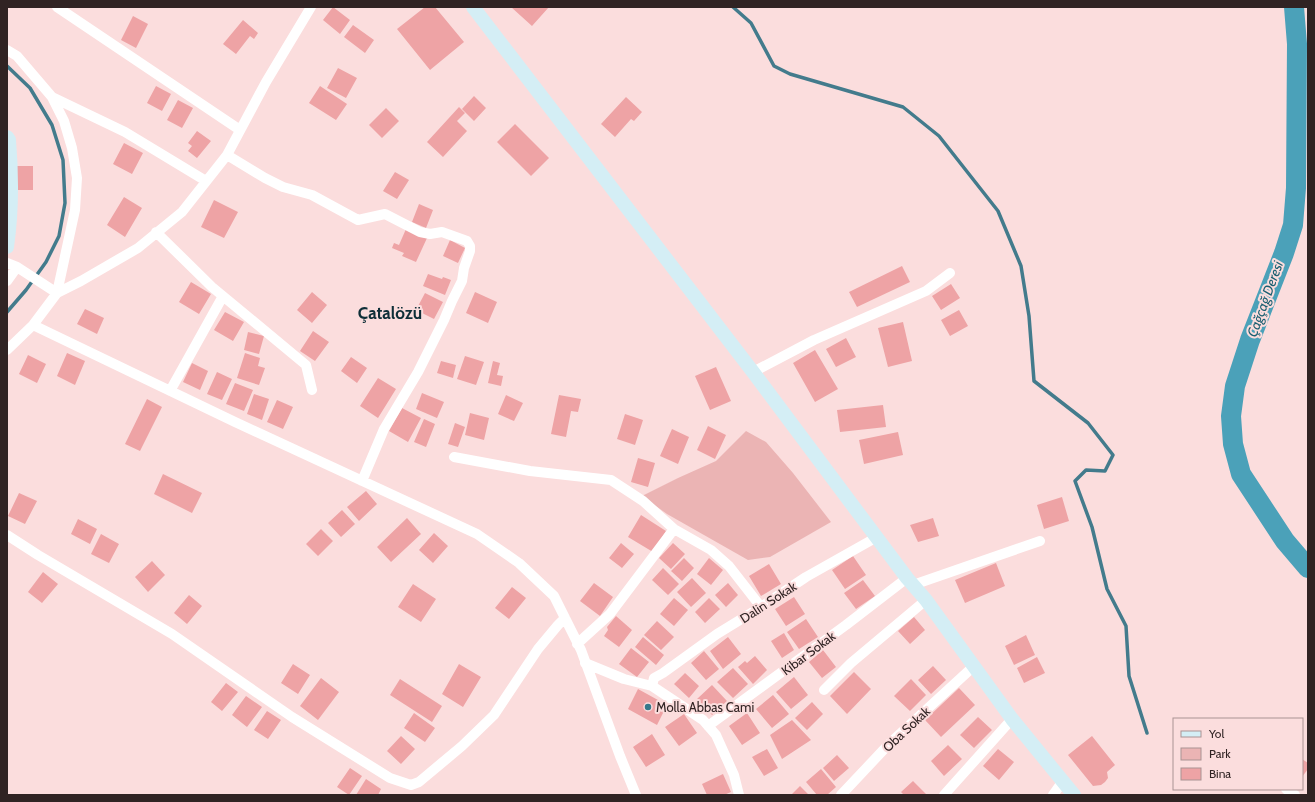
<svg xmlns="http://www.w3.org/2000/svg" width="1315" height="802" font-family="Cabin,sans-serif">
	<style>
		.green { fill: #ebb4b4 }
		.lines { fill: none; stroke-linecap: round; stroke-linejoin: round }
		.stream { stroke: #437b8c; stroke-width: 3.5 }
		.river { stroke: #4ba1b9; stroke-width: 20 }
		.building { fill: #eea3a5 }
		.street { stroke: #fff; stroke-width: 10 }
		.secondary { stroke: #d4eef5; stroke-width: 14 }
		.poi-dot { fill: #37788b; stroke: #fbdddd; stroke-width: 1.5 }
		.labels { text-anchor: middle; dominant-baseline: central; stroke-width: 4; stroke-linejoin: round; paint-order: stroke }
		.street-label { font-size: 13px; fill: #302323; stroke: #fbdddd }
		.poi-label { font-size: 13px; fill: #302323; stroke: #fbdddd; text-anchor: start }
		.water-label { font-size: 14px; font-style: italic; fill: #1a5f71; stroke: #fbdddd }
		.district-label { font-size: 17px; font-weight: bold; fill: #0e2e37; stroke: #fbdddd }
	</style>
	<rect width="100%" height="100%" fill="#fbdddd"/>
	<!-- green -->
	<path class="green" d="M746,431L766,442L793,473L831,522L770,557L748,560L667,514L642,496L678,478L716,461Z"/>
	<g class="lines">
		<!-- stream -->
		<path class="stream" d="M733,7L751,23L774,66L790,74L903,107L939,136L998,211L1021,266L1029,316L1034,381L1088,423L1113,455L1105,471L1086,470L1075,481L1092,527L1107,589L1126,626L1129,676L1147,733
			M7,66L30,88L52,125L63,160L65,203L59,236L46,262L26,290L7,312"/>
		<!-- river -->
		<path class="river" d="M1294,7L1297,44L1296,188L1293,225L1284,253L1250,340L1235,386L1231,416L1233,444L1241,474L1285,541L1308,568"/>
	</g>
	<!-- building -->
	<path class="building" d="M333,7L350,20L340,34L323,20Z
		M425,7H435L464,42L430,70L397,29Z
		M511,7H549L532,26Z
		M133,16L148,24L136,48L121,40Z
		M243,20L258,33L254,39L250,36L236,54L223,44Z
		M353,25L374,40L365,53L344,37Z
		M338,68L357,78L346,98L327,88Z
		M156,86L171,94L162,111L147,103Z
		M320,86L347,104L336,120L309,103Z
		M474,96L486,108L474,121L462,109Z
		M626,97L642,112L634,121L631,119L615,137L601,124Z
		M178,100L193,108L182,128L167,120Z
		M459,107L465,113L457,121L467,131L443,157L427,142Z
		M386,108L399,121L382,138L369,125Z
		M515,124L549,158L531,176L497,142Z
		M197,131L211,141L197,158L188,151L192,146L188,143Z
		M124,143L143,153L132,174L113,164Z
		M16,166H33V190H16Z
		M395,172L409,180L397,199L383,191Z
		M124,197L142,208L125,237L107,225Z
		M214,200L238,212L224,238L201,227Z
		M419,204L433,210L426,228L412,222Z
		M406,229L427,238L416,262L402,256L404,253L392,248L394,243L399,245Z
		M450,240L465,248L458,263L443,256Z
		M902,266L910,282L857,307L849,292Z
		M428,274L442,279L443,277L451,280L445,295L423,286Z
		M191,282L211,294L199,314L179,302Z
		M951,284L960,298L941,310L932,296Z
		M312,292L327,305L312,323L297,310Z
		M475,292L497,302L488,323L466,313Z
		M425,293L443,302L434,319L416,310Z
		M85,309L104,318L97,334L77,324Z
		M959,310L968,326L950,336L941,320Z
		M225,312L244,322L233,341L214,330Z
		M903,322L912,361L888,367L878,328Z
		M313,331L329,342L315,361L300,351Z
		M248,332L264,336L259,354L244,350Z
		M846,338L856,357L836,367L826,349Z
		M815,350L838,389L815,402L793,363Z
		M67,353L85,361L75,385L57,376Z
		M245,353L260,358L258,366L265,368L259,385L237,378Z
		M28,355L46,364L37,383L19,374Z
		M465,356L484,362L476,385L457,379Z
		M351,357L367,368L357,383L341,371Z
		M441,361L456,365L453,378L437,373Z
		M493,361L500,363L497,375L503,376L501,386L488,383Z
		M192,363L208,371L200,390L183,382Z
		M716,367L731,401L710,410L695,376Z
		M217,372L232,379L222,400L207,394Z
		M378,378L396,389L378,418L360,406Z
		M235,383L253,390L244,411L226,404Z
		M422,393L444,402L437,418L416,409Z
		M254,394L269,399L262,420L247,414Z
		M506,395L523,403L514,421L498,414Z
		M559,395L581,399L578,412L571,411L566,437L551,434Z
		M147,399L162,407L140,451L125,444Z
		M277,400L293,407L283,429L267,422Z
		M883,405L886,427L840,432L837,410Z
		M402,408L421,418L408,442L389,431Z
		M470,413L489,418L484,440L465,435Z
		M625,414L643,420L635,445L617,439Z
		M424,419L435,424L426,447L414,442Z
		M455,423L465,427L458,447L448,444Z
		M708,426L726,435L715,459L697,450Z
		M672,429L689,437L678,464L660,456Z
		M898,432L903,455L864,464L859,440Z
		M638,458L655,463L648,487L631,482Z
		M163,474L202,493L192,513L154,494Z
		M366,491L377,504L359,521L347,507Z
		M19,493L37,501L25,524L8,516Z
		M1062,497L1069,521L1044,529L1037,505Z
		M342,510L355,524L341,537L328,523Z
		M641,515L666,531L653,552L628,537Z
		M407,518L421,534L391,562L377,547Z
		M933,518L939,536L918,542L910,525Z
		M78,519L97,529L90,544L71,534Z
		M321,529L333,541L318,556L306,544Z
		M434,533L448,546L433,563L419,550Z
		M101,534L119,544L109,563L91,554Z
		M621,543L634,554L622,568L609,558Z
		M673,543L685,554L671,569L659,558Z
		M853,556L866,575L845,589L832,570Z
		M684,558L694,568L682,581L671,571Z
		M709,558L723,570L711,585L697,574Z
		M152,561L165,575L148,592L135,577Z
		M996,563L1005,586L965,603L955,580Z
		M769,564L781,584L761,596L749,576Z
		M663,568L679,584L668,595L652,580Z
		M43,572L58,584L42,603L28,592Z
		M692,578L706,593L691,607L677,592Z
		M863,580L875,596L856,609L844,593Z
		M594,583L613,597L600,616L580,601Z
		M728,583L738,595L726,607L715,595Z
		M413,584L436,599L421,622L398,607Z
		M512,587L526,598L509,619L495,608Z
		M189,595L202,606L187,624L174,613Z
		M794,597L805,614L786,626L775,609Z
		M674,598L688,610L674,626L660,614Z
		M709,598L720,609L705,623L695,612Z
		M616,616L632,630L619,647L604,636L608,630L607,627Z
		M914,617L925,630L910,644L898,631Z
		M806,619L818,637L799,649L787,632Z
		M657,621L674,637L661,650L644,635Z
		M784,633L794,650L782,658L771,641Z
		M1026,635L1035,655L1014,665L1005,646Z
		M643,637L664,655L656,665L635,647Z
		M728,637L741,654L723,669L710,651Z
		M631,648L649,662L637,677L619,664Z
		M823,650L836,667L822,678L809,662Z
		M704,651L719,669L706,680L691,663Z
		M755,656L767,670L753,684L738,667L745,661L747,663Z
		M1037,657L1045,673L1024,683L1017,668Z
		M293,664L310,675L298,694L281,683Z
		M459,664L481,677L463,707L442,694Z
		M933,666L946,680L931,694L918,680Z
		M733,668L748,684L733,698L717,682Z
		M854,672L871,689L847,714L830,696Z
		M685,673L699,686L689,698L674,684Z
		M794,677L808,695L791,709L776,692Z
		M321,678L339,692L318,720L300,706Z
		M400,679L442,706L432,722L390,695Z
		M911,679L926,695L910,711L894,696Z
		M226,683L238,692L222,711L211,702Z
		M712,685L727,701L712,715L697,699Z
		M959,688L975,705L941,737L925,720Z
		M638,689L667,705L657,725L628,709Z
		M773,695L789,714L772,728L756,709Z
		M246,696L262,707L247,727L232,715Z
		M812,702L823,714L807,730L795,718Z
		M267,711L281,720L268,739L254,730Z
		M414,713L435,728L425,742L404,728Z
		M747,713L760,733L742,745L729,726Z
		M684,714L697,733L679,746L665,727Z
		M978,717L992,730L974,748L960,735Z
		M792,720L811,740L782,759L770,735Z
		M652,734L665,755L646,767L633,747Z
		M401,736L415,749L401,764L387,751Z
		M1092,736L1115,765L1107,772L1108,778L1105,782L1101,785L1093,786L1068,755Z
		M948,745L962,759L944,776L931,761Z
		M767,749L778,768L764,776L752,757Z
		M998,749L1014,762L999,780L983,766Z
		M837,755L849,768L834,781L823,768Z
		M1302,759L1308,763V769L1302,777Z
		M350,768L362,776L349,795L337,787Z
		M821,769L836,787L827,795H817L806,782Z
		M723,774L731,792L724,795H707L702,784Z
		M366,779L381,789L378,795H356Z
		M913,781L927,795H904L901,792Z
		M800,786L809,795H791Z"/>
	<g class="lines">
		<!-- street -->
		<path class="street" d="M57,7L240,130
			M7,50L17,56L52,97L125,132L206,181
			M52,97L64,121L72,148L77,178L75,210L57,293
			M227,155L265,178L283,187L312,195L358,220L385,214L420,232L430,234L442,232L467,241L470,246V251L464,268L462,281L452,301L444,320L418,372L384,429L362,481
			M156,232L212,287L306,365L312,390
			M7,263L17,267L57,293
			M7,281L17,267
			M33,325L235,422L477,534L519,563L554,596L581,650L620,756L636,795
			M7,350L33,325L57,293L81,281L138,248L182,212L227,155L266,82L311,7
			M753,372L814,340L926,291L950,273
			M170,391L223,296
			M454,457L530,471L611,480L643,501L674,529L711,550L729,566L761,607
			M7,535L38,555L172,634L292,717L390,778L411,785L419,782L462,746L494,715L538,649L558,625L565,618
			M913,585L1040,541
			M577,644L610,614L674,529
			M585,663L624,679L652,686
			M824,690L851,663L926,600
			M708,726L846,625L907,578
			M1286,789L1295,795
			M739,795L734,775L716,735L703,720L652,686L654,678L663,673L717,634L761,607L806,577L877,537
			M841,795L889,744L974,666
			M944,795L1012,719
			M1053,795L1063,781"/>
		<!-- secondary -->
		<path class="secondary" d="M473,7L753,372L907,578L926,600L1012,719L1074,795
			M7,137L9,140C12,176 12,212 7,247"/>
	</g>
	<!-- markers -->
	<circle class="poi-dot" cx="648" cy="707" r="4"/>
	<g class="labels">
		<!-- street labels -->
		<g class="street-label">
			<text transform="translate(768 602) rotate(-33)">Dalin Sokak</text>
			<text transform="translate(808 653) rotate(-37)">Kibar Sokak</text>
			<text transform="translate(906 729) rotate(-43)">Oba Sokak</text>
		</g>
		<!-- poi labels -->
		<g class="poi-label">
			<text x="656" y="707">Molla Abbas Cami</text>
		</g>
		<!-- water labels -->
		<g class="water-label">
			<text transform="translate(1265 299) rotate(-70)">Çağçağ Deresi</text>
		</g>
		<!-- district labels -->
		<g class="district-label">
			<text x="390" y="313">Çatalözü</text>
		</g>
	</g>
	<!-- border -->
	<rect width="1315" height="802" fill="none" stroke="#302323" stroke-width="16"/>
	<!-- legend -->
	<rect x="1173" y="718" width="130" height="72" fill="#fbdddd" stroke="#aa9393"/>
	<rect x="1181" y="731" width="20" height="6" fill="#d4eef5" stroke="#aa9393"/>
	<text x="1209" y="738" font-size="12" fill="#302323">Yol</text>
	<rect x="1181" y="748" width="20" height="12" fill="#ebb4b4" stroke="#aa9393"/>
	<text x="1209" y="758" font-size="12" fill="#302323">Park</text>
	<rect x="1181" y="768" width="20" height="12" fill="#eea3a5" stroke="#aa9393"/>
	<text x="1209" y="778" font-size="12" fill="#302323">Bina</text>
</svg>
